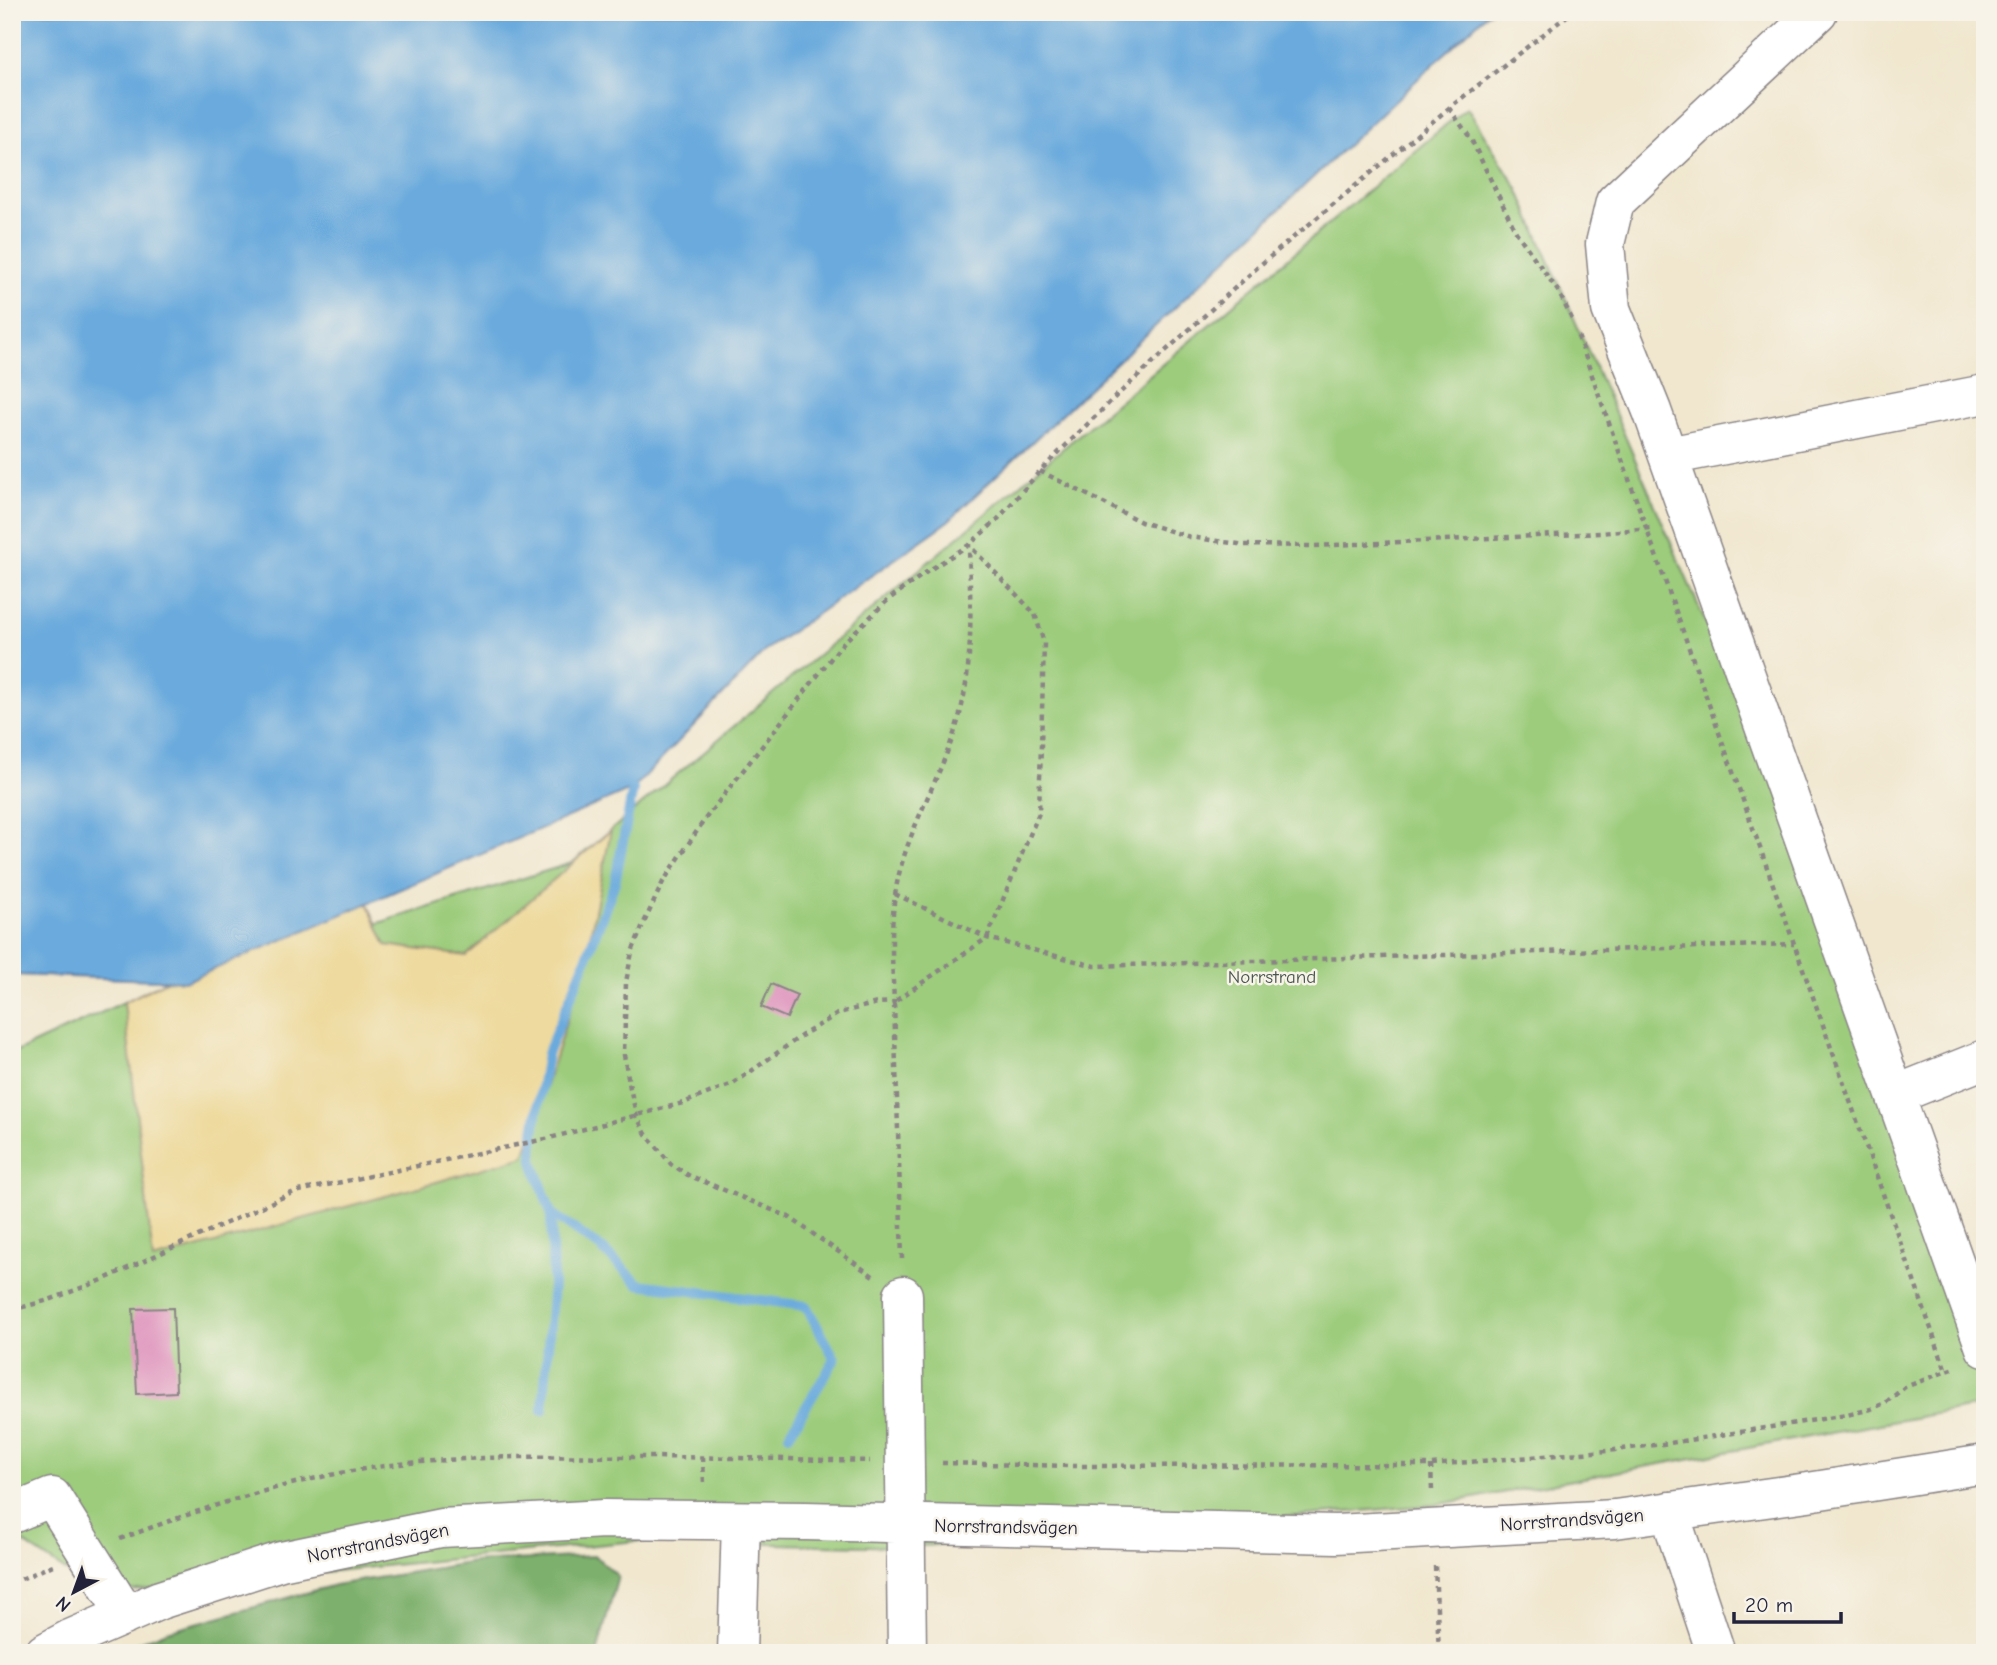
<svg xmlns="http://www.w3.org/2000/svg" width="1997" height="1665" font-family="'Comic Neue',sans-serif">
	<style>
		.green { fill: #9ccc7c; stroke: #5f775c; stroke-width: 2 }
		.forest { fill: #7db06c; stroke: #506954; stroke-width: 2 }
		.sand { fill: #eeda9e; stroke: #887e6c; stroke-width: 2 }
		.water { fill: #6aaadd; stroke: #46668c; stroke-width: 2 }
		.lines { fill: none; stroke-linecap: round; stroke-linejoin: round }
		.stream { stroke: #6aaadd; stroke-width: 10 }
		.building { fill: #de90bc }
		.minor-casing { stroke: #8a8485; stroke-width: 41 }
		.path { stroke: #8a8485; stroke-width: 4.5; stroke-dasharray: 5 5; stroke-linecap: butt }
		.minor { stroke: #fff; stroke-width: 38 }
		.labels { text-anchor: middle; dominant-baseline: central; stroke-width: 5; stroke-linejoin: round; paint-order: stroke }
		.park-label { font-size: 19px; fill: #47554e; stroke: #f7f3e8 }
		.street-label { font-size: 19px; fill: #22223b; stroke: #f7f3e8 }
	</style>
	<rect width="100%" height="100%" fill="#f7f3e8"/>
	<filter id="ink" filterUnits="userSpaceOnUse"><feTurbulence type="fractalNoise" baseFrequency=".0143" numOctaves="2"/><feDisplacementMap in="SourceGraphic" scale="14" xChannelSelector="R" yChannelSelector="G"/><feConvolveMatrix kernelMatrix="1 2 1 2 8 2 1 2 1" color-interpolation-filters="sRGB"/></filter>
	<filter id="wash" filterUnits="userSpaceOnUse"><feTurbulence type="fractalNoise" baseFrequency=".00686" numOctaves="4" result="noise"/><feDisplacementMap in="SourceGraphic" scale="28" xChannelSelector="R" yChannelSelector="G"/><feGaussianBlur stdDeviation="1.57" result="paint"/><feColorMatrix in="noise" values="0 0 0 0 0 0 0 0 0 0 0 0 0 0 0 0 0 1.4 0 .05"/><feComposite in="paint" operator="in"/></filter>
	<g filter="url(#wash)">
		<rect width="100%" height="100%" fill="#f1e7cf"/>
		<!-- green -->
		<path class="green" d="M1467,107L1518,189L1783,801L1985,1317V1405L1435,1505L910,1547L636,1541L100,1594L12,1535V1054L124,1002L572,863Z"/>
		<!-- forest -->
		<path class="forest" d="M595,1556L618,1576L597,1653H113L167,1631L335,1585L474,1562Z"/>
		<!-- sand -->
		<path class="sand" d="M611,830L585,962L524,1156L433,1183L153,1260L124,1002L291,918L357,880L386,945L466,956Z"/>
		<!-- water -->
		<path class="water" d="M12,12H1489L945,524L767,649L633,789L187,981L12,975Z"/>
		<g class="lines">
			<!-- stream -->
			<path class="stream" d="M551,1213L601,1248L639,1284L806,1306L835,1359L789,1435
				M543,1410L553,1283L551,1213L533,1161L534,1132L547,1054L585,962L615,882L633,789"/>
		</g>
		<g id="blocks">
			<!-- building -->
			<path class="building" d="M771,984L797,995L787,1018L761,1007Z
				M173,1308L176,1392L137,1394L133,1309Z"/>
		</g>
	</g>
	<g filter="url(#ink)">
		<use href="#blocks" fill-opacity="0" stroke="#8a8485" stroke-width="2"/>
		<g class="lines">
			<!-- minor casing -->
			<g class="minor-casing">
				<path id="minor" d="M1818,12L1615,202L1605,244L1611,309L1652,411L1985,1348
					M1668,456L1985,394
					M1895,1095L1985,1059
					M903,1295L907,1653
					M1669,1511L1716,1653
					M12,1514L52,1497L126,1615
					M44,1653L70,1639L160,1600L281,1561L441,1528L604,1519L806,1521L1336,1534L1615,1519L1808,1492L1985,1464
					M737,1653L741,1521"/>
			</g>
			<!-- path -->
			<path class="path" d="M1449,108L1471,139L1516,232L1558,291L1573,321
				M1578,336L1946,1371
				M1040,471L1141,522L1190,537L1245,545L1313,546L1601,533L1650,528
				M895,894L987,938L1095,966L1794,944
				M902,1259L894,1002L987,938L1039,813L1044,643L1035,614L969,545
				M873,1276L789,1217L688,1175L671,1164L646,1134L637,1117L630,1088L624,1055L626,982L632,952L642,927L663,882L705,819L843,643L889,599L931,569L969,545L997,520L1040,471L1114,398L1259,266L1449,108L1572,12
				M12,1310L49,1300L100,1281L294,1192L550,1138L683,1103L733,1084L801,1036L839,1013L877,1003L894,1002C892,959 889,916 899,874C913,817 947,767 961,710C974,655 970,600 969,545
				M703,1457L704,1485
				M942,1463L1070,1466L1431,1465L1607,1451L1670,1443L1847,1415L1871,1409L1885,1403L1905,1387L1955,1368
				M1431,1465L1432,1491
				M120,1539C211,1505 303,1475 400,1464C475,1456 551,1456 627,1457C708,1457 789,1459 870,1461
				M1435,1566L1439,1653
				M12,1583L53,1565"/>
			<!-- minor -->
			<use href="#minor" class="minor"/>
		</g>
	</g>
	<g class="labels">
		<!-- park labels -->
		<g class="park-label">
			<text x="1272" y="977">Norrstrand</text>
		</g>
		<!-- street labels -->
		<g class="street-label">
			<text transform="translate(1572 1520) rotate(-4)">Norrstrandsvägen</text>
			<text transform="translate(1006 1527) rotate(1)">Norrstrandsvägen</text>
			<text transform="translate(378 1543) rotate(-11)">Norrstrandsvägen</text>
		</g>
	</g>
	<!-- margin -->
	<rect width="1997" height="1665" fill="none" stroke="#f7f3e8" stroke-width="42"/>
	<!-- north arrow -->
	<g transform="translate(74 1592) rotate(221)" stroke="#f7f3e8" stroke-width="5" paint-order="stroke">
	<path d="M0-5L12 26L0 18L-12 26Z" fill="#22223b"/>
	<text y="-10" font-size="19" font-weight="bold" text-anchor="middle" fill="#22223b">N</text>
	</g>
	<!-- scale -->
	<path d="M1734 1612v10h107v-10" fill="none" stroke="#22223b" stroke-width="3.5"/>
	<text x="1745" y="1612" font-size="21" fill="#22223b" stroke="#f7f3e8" stroke-width="5" paint-order="stroke">20 m</text>
</svg>
